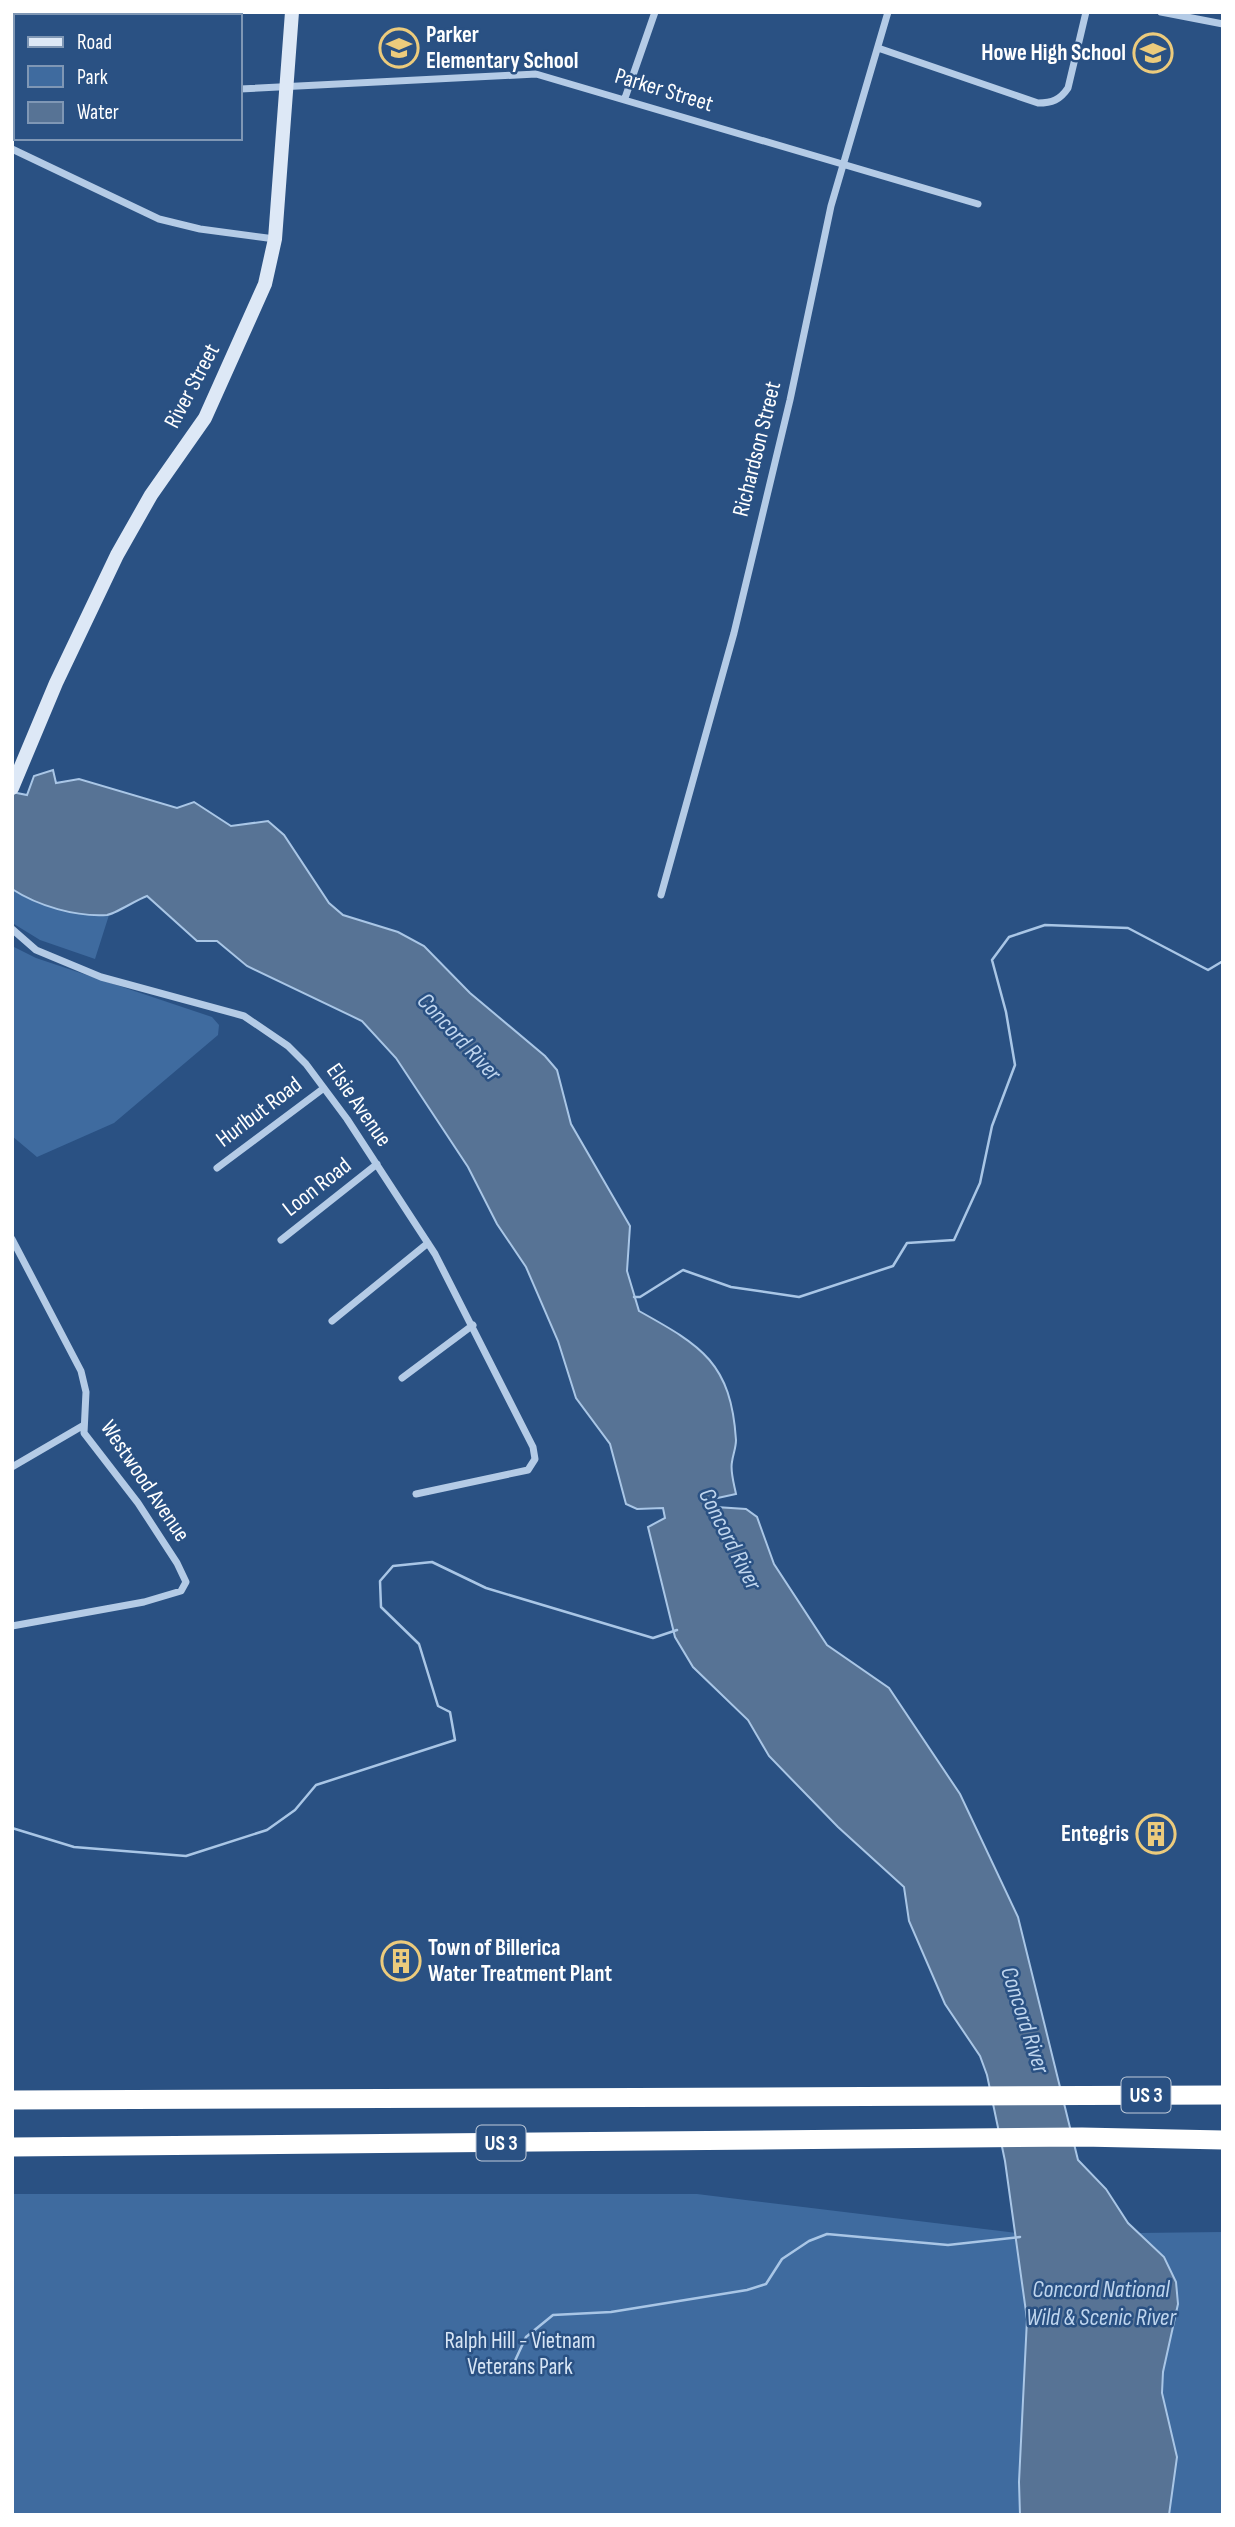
<svg xmlns="http://www.w3.org/2000/svg" width="1235" height="2527" font-family="'Sofia Sans Condensed',sans-serif">
	<style>
		.green { fill: #3f6b9f }
		.water { fill: #577395; stroke: #a9c6e6; stroke-width: 2 }
		.lines { fill: none; stroke-linecap: round; stroke-linejoin: round }
		.stream { stroke: #a9c6e6; stroke-width: 2.5 }
		.street { stroke: #b4cbe6; stroke-width: 7 }
		.secondary { stroke: #dde8f6; stroke-width: 14 }
		.highway { stroke: #fff; stroke-width: 19 }
		.labels { text-anchor: middle; dominant-baseline: central; stroke-width: 5; stroke-linejoin: round; paint-order: stroke }
		.shield { fill: #2a5183; stroke: #bfcbda; stroke-width: 2 }
		.shield-label { font-size: 21px; font-weight: bold; fill: #fff }
		.poi-label { font-size: 23px; font-weight: bold; fill: #fff; stroke: #2a5183; text-anchor: start }
		.street-label { font-size: 23px; fill: #fff; stroke: #2a5183 }
		.park-label { font-size: 23px; fill: #d7e5f5; stroke: #2a5183 }
		.water-label { font-size: 24px; font-style: italic; fill: #bfd5ee; stroke: #2a5183 }
	</style>
	<rect width="100%" height="100%" fill="#2a5183"/>
	<!-- green -->
	<path class="green" d="M12,889L40,904L109,915L95,959L40,940L14,924Z
		M12,946L36,958L212,1017L219,1025L218,1035L114,1123L37,1157L12,1136Z
		M12,2194H697L1017,2233L1027,2319L1019,2482L1020,2515H12Z
		M1223,2232V2515H1169L1177,2457L1162,2393L1163,2372L1178,2304L1176,2281L1164,2257L1138,2233Z"/>
	<!-- water -->
	<path class="water" d="M53,770L56,783L79,779L177,808L194,802L231,826L268,821L284,835L329,903L343,915L398,932L424,946L470,993L545,1056L557,1070L571,1124L630,1226L627,1271L639,1311C702,1346 731,1363 736,1440C736,1448 733,1454 732,1462C730,1471 734,1484 736,1494L713,1499L716,1507L746,1509L757,1517L774,1564L827,1645L889,1688L960,1794L1018,1917L1078,2160L1106,2189L1128,2223L1164,2257L1176,2282L1178,2304L1163,2372L1162,2393L1177,2457L1169,2515H1020L1019,2482L1027,2319L1005,2161L987,2075L980,2056L945,2004L909,1921L904,1887L838,1827L769,1756L748,1720L693,1667L675,1637L648,1527L665,1518L663,1508L637,1509L626,1504L610,1444L576,1398L558,1341L526,1267L497,1224L468,1167L396,1058L362,1021L247,966L217,941H197L147,896C136,900 115,914 107,915C76,917 38,906 12,889V792L27,795L34,776Z"/>
	<g class="lines">
		<!-- stream -->
		<path class="stream" d="M634,1297H640L683,1270L731,1287L799,1297L893,1266L907,1243L954,1240L980,1183L992,1126L1015,1065L1006,1012L992,960L1009,937L1045,925L1128,928L1208,970L1223,961
			M12,1828L74,1847L186,1856L267,1830L295,1810L316,1785L455,1740L450,1712L438,1706L419,1644L381,1607L380,1581L393,1566L432,1562L486,1588L653,1638L677,1630
			M513,2365L526,2337L553,2315L611,2312L747,2290L766,2284L782,2259L809,2241L827,2234L948,2245L1020,2237"/>
		<!-- street -->
		<path class="street" d="M72,12V16
			M1161,12L1223,24
			M878,48L1038,103C1052,103 1060,100 1068,88L1086,12
			M240,89L536,74L978,204
			M625,98L655,12
			M12,149L159,219L200,229L275,239
			M661,895L734,633L790,400L831,206L888,12
			M12,929L36,950L101,977L244,1016L288,1046L306,1064L347,1119L435,1254L533,1447L535,1459L528,1470L416,1494
			M217,1168L324,1088
			M12,1239L81,1371L86,1392L84,1433L138,1503L177,1563L186,1582L181,1591L144,1602L12,1626
			M281,1240L377,1164
			M332,1321L428,1243
			M402,1378L473,1325
			M12,1467L84,1425"/>
		<!-- secondary -->
		<path class="secondary" d="M12,788L56,683L117,555L151,495L205,418L265,284L275,239L292,12"/>
		<!-- highway -->
		<path class="highway" d="M12,2100L1223,2095
			M12,2147L1082,2137L1223,2140"/>
	</g>
	<!-- icons -->
	<defs>
		<g id="school-ring" transform="scale(2.0125)"><circle r="9.5" fill="#2a5183" stroke="#eccb7c" stroke-width="1.5"/><path d="M0-5L7-2L0 1L-7-2ZM-4 1L0 2.5L4 1V4Q0 6-4 4Z" fill="#eccb7c"/></g>
		<g id="building-ring" transform="scale(2.0125)"><circle r="9.5" fill="#2a5183" stroke="#eccb7c" stroke-width="1.5"/><path d="M-4-6H4V6H1V3H-1V6H-4ZM-2.5-4.3h1.7v1.8h-1.7ZM.8-4.3h1.7v1.8H.8ZM-2.5-1h1.7V.8h-1.7ZM.8-1h1.7V.8H.8Z" fill="#eccb7c"/></g>
	</defs>
	<g fill-rule="evenodd">
		<use href="#school-ring" x="399" y="48"/>
		<use href="#school-ring" x="1153" y="53"/>
		<use href="#building-ring" x="1156" y="1834"/>
		<use href="#building-ring" x="401" y="1961"/>
	</g>
	<g class="labels">
		<!-- shield labels -->
		<g class="shield">
			<rect x="1121.5" y="2077.5" width="49" height="35" rx="5"/>
			<rect x="476.5" y="2125.5" width="49" height="35" rx="5"/>
		</g>
		<g class="shield-label">
			<text x="1146" y="2095">US 3</text>
			<text x="501" y="2143">US 3</text>
		</g>
		<!-- poi labels -->
		<g class="poi-label">
			<text x="426" y="35">Parker<tspan x="426" dy="26">Elementary School</tspan></text>
			<text x="1126" y="53" text-anchor="end">Howe High School</text>
			<text x="1129" y="1834" text-anchor="end">Entegris</text>
			<text x="428" y="1948">Town of Billerica<tspan x="428" dy="26">Water Treatment Plant</tspan></text>
		</g>
		<!-- street labels -->
		<g class="street-label">
			<text transform="translate(664 90) rotate(17)">Parker Street</text>
			<text transform="translate(192 386) rotate(-62)">River Street</text>
			<text transform="translate(757 449) rotate(-76)">Richardson Street</text>
			<text transform="translate(359 1105) rotate(55)">Elsie Avenue</text>
			<text transform="translate(259 1112) rotate(-37)">Hurlbut Road</text>
			<text transform="translate(317 1187) rotate(-38)">Loon Road</text>
			<text transform="translate(145 1481) rotate(56)">Westwood Avenue</text>
		</g>
		<!-- park labels -->
		<g class="park-label">
			<text x="520" y="2341">Ralph Hill - Vietnam<tspan x="520" dy="26">Veterans Park</tspan></text>
		</g>
		<!-- water labels -->
		<g class="water-label">
			<text transform="translate(459 1037) rotate(47)">Concord River</text>
			<text transform="translate(730 1539) rotate(63)">Concord River</text>
			<text transform="translate(1025 2020) rotate(72)">Concord River</text>
			<text x="1101" y="2289">Concord National<tspan x="1101" dy="28">Wild &amp; Scenic River</tspan></text>
		</g>
	</g>
	<!-- border -->
	<rect width="1235" height="2527" fill="none" stroke="#ffffff" stroke-width="28"/>
	<!-- legend -->
	<rect x="14" y="14" width="228" height="126" fill="#2a5183" stroke="#7f97b5" stroke-width="2"/>
	<rect x="28" y="37" width="35" height="10" fill="#dde8f6" stroke="#7f97b5" stroke-width="2"/>
	<text x="77" y="49" font-size="21" fill="#ffffff">Road</text>
	<rect x="28" y="66" width="35" height="21" fill="#3f6b9f" stroke="#7f97b5" stroke-width="2"/>
	<text x="77" y="84" font-size="21" fill="#ffffff">Park</text>
	<rect x="28" y="102" width="35" height="21" fill="#577395" stroke="#7f97b5" stroke-width="2"/>
	<text x="77" y="119" font-size="21" fill="#ffffff">Water</text>
</svg>
